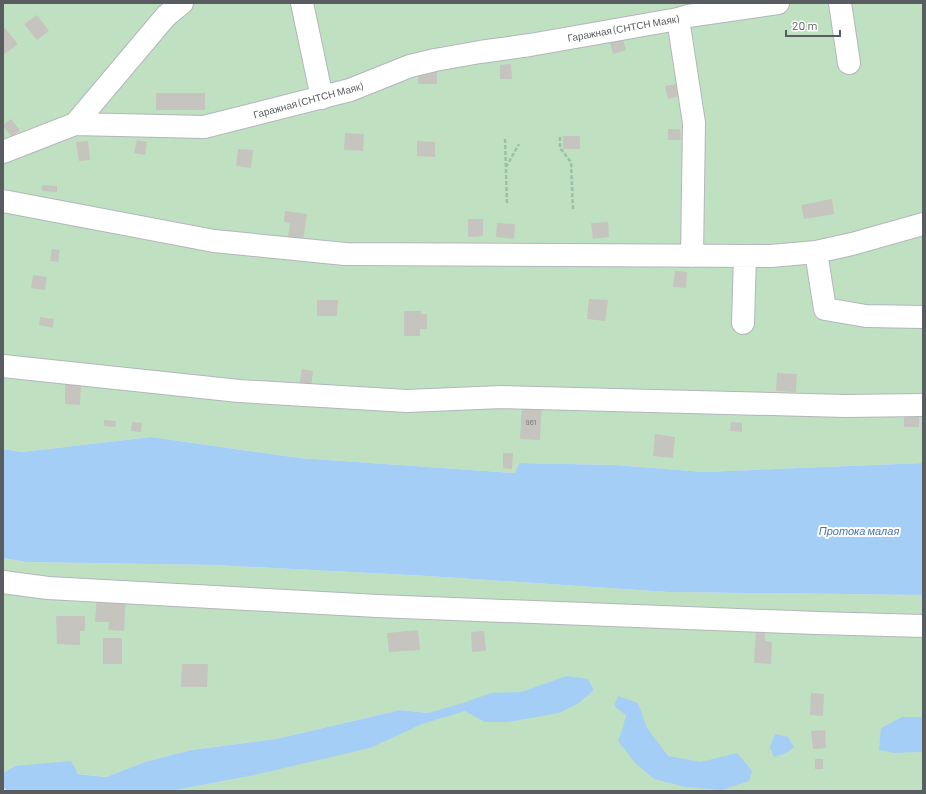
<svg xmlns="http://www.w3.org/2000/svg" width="926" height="794" font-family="Barlow,sans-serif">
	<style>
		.green { fill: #bfe1c1 }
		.water { fill: #a5cef7 }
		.building { fill: #c6c4be }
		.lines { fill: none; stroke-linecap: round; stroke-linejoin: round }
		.minor-casing { stroke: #b3b6ba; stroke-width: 24 }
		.path { stroke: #99c1a7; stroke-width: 2.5; stroke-dasharray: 4 2; stroke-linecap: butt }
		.minor { stroke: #fff; stroke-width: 22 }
		.labels { text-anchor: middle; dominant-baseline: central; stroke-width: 4; stroke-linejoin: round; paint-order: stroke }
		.number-label { font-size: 8px; fill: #747678 }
		.street-label { font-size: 10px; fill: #595c60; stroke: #fff }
		.water-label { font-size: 11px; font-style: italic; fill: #4874af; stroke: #fff }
	</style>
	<rect width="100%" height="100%" fill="#ebe9e1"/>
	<!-- green -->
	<path class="green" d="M3,3H923V463L704,472L615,465L519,463L515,473L299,458L151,437L22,452L3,449Z
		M3,558L26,562L214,565L428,576L668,592L923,595V791H170L250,776L428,713L400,710L276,739L191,750L145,762L106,777L15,766L3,773Z"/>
	<!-- water -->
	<path class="water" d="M151,437L299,458L515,473L519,463L615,465L704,472L923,463V595L668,592L428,576L214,565L26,562L3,558V449L22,452Z
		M567,676L588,679L594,690L579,703L559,713L508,722H485L465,711L422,724L370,748L250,776L170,791H7L3,787V773L15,766L71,761L78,774L106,777L145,762L191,750L276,739L400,710L428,713L463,703L491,693L521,692Z
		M618,696L638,703L647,728L668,756L701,762L737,753L746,763L752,771L749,781L722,790L685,787L654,779L636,764L618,741L623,727L626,715L614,706Z
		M902,717H923V752L894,753L879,750L881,728Z
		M775,734L788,737L794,747L787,753L774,757L770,747Z"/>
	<!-- building -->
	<path class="building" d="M37,15L49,31L37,40L24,24Z
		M3,26L18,44L5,54L3,51Z
		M623,39L626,50L613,54L610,43Z
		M511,64L512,79H500V65Z
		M418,72H437V84H418Z
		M677,84L679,96L668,99L665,86Z
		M156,93H205V110H156Z
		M11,119L20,130L12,137L3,126V125Z
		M668,129H680L681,140H668Z
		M345,133L364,134L363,151L344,150Z
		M563,136H580V149H563Z
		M137,140L147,142L145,155L134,153Z
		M88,141L90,160L79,161L76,142Z
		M417,141L435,142V157L417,156Z
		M238,149L253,150L251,168L236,166Z
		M42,185L57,186V192L42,191Z
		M832,199L834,214L804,219L801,205Z
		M285,211L307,214L303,240L288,238L290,223L284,222Z
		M468,219H483V236L468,237Z
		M608,222L609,237L593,239L591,223Z
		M497,223L515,224L514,239L496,237Z
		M52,249L60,250L58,262L50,261Z
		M675,271L687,272L686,288L673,287Z
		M33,275L47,277L45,290L31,288Z
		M589,299L608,300L605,321L587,319Z
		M317,300H338L337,316H317Z
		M404,311H421V314H427V329H420V336H404Z
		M40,317L54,319L53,328L39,325Z
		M302,369L313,371L311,388L299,386Z
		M777,373L797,374L796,392L776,391Z
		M65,385H81L80,405L65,404Z
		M522,404L542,405L540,440L520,439Z
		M904,412L919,413V427H904Z
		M104,420L116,421L115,427L104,426Z
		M132,422L142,423L141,432L131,431Z
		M731,422L742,423V432L730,431Z
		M655,434L675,437L673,458L653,456Z
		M503,453H513L512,469L503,468Z
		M97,594L126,595L124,631L108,630L109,622H95Z
		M56,616H85V631H80V645L57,644Z
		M418,630L420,650L389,652L387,633Z
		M484,631L486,651L472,652L471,632Z
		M756,631H765V641L772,642L771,664L754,663Z
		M103,638H122V664H103Z
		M182,664H208L207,687H181Z
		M811,693L824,694L823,716L810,715Z
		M825,730L826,748L813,749L811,731Z
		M815,759H823V769H815Z"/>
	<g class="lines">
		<!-- minor casing -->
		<g class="minor-casing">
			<path id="minor" d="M302,3L322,98
				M840,3L849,63
				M678,19L694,123L692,256
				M75,124L166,16L182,3
				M3,152L75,124L204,127L350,90L410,66L435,60L480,52L530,45L678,19L688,16L778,3
				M3,201L214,241L345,254L771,256L816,252L852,244L923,224
				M816,252L825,309L866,316L923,317
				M743,323L745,256
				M3,366L239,391L407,401L502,397L845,406L923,405
				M3,582L48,588L377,606L817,623L923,626"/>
		</g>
		<!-- path -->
		<path class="path" d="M560,137V148L571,162L573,210
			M505,139L507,204
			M506,167L519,144"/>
		<!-- minor -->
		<use href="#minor" class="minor"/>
	</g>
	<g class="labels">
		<!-- number labels -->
		<g class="number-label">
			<text x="531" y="422">961</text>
		</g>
		<!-- street labels -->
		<g class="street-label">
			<text transform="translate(623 28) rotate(-10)">Гаражная (СНТСН Маяк)</text>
			<text transform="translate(308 100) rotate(-15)">Гаражная (СНТСН Маяк)</text>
		</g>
		<!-- water labels -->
		<g class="water-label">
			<text x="859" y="530">Протока малая</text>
		</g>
	</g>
	<!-- border -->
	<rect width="926" height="794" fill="none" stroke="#595c60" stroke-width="8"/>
	<!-- scale -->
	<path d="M786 30v6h54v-6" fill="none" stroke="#595c60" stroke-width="2"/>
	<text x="792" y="30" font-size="12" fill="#595c60" stroke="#ffffff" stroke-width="3" paint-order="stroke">20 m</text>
</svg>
